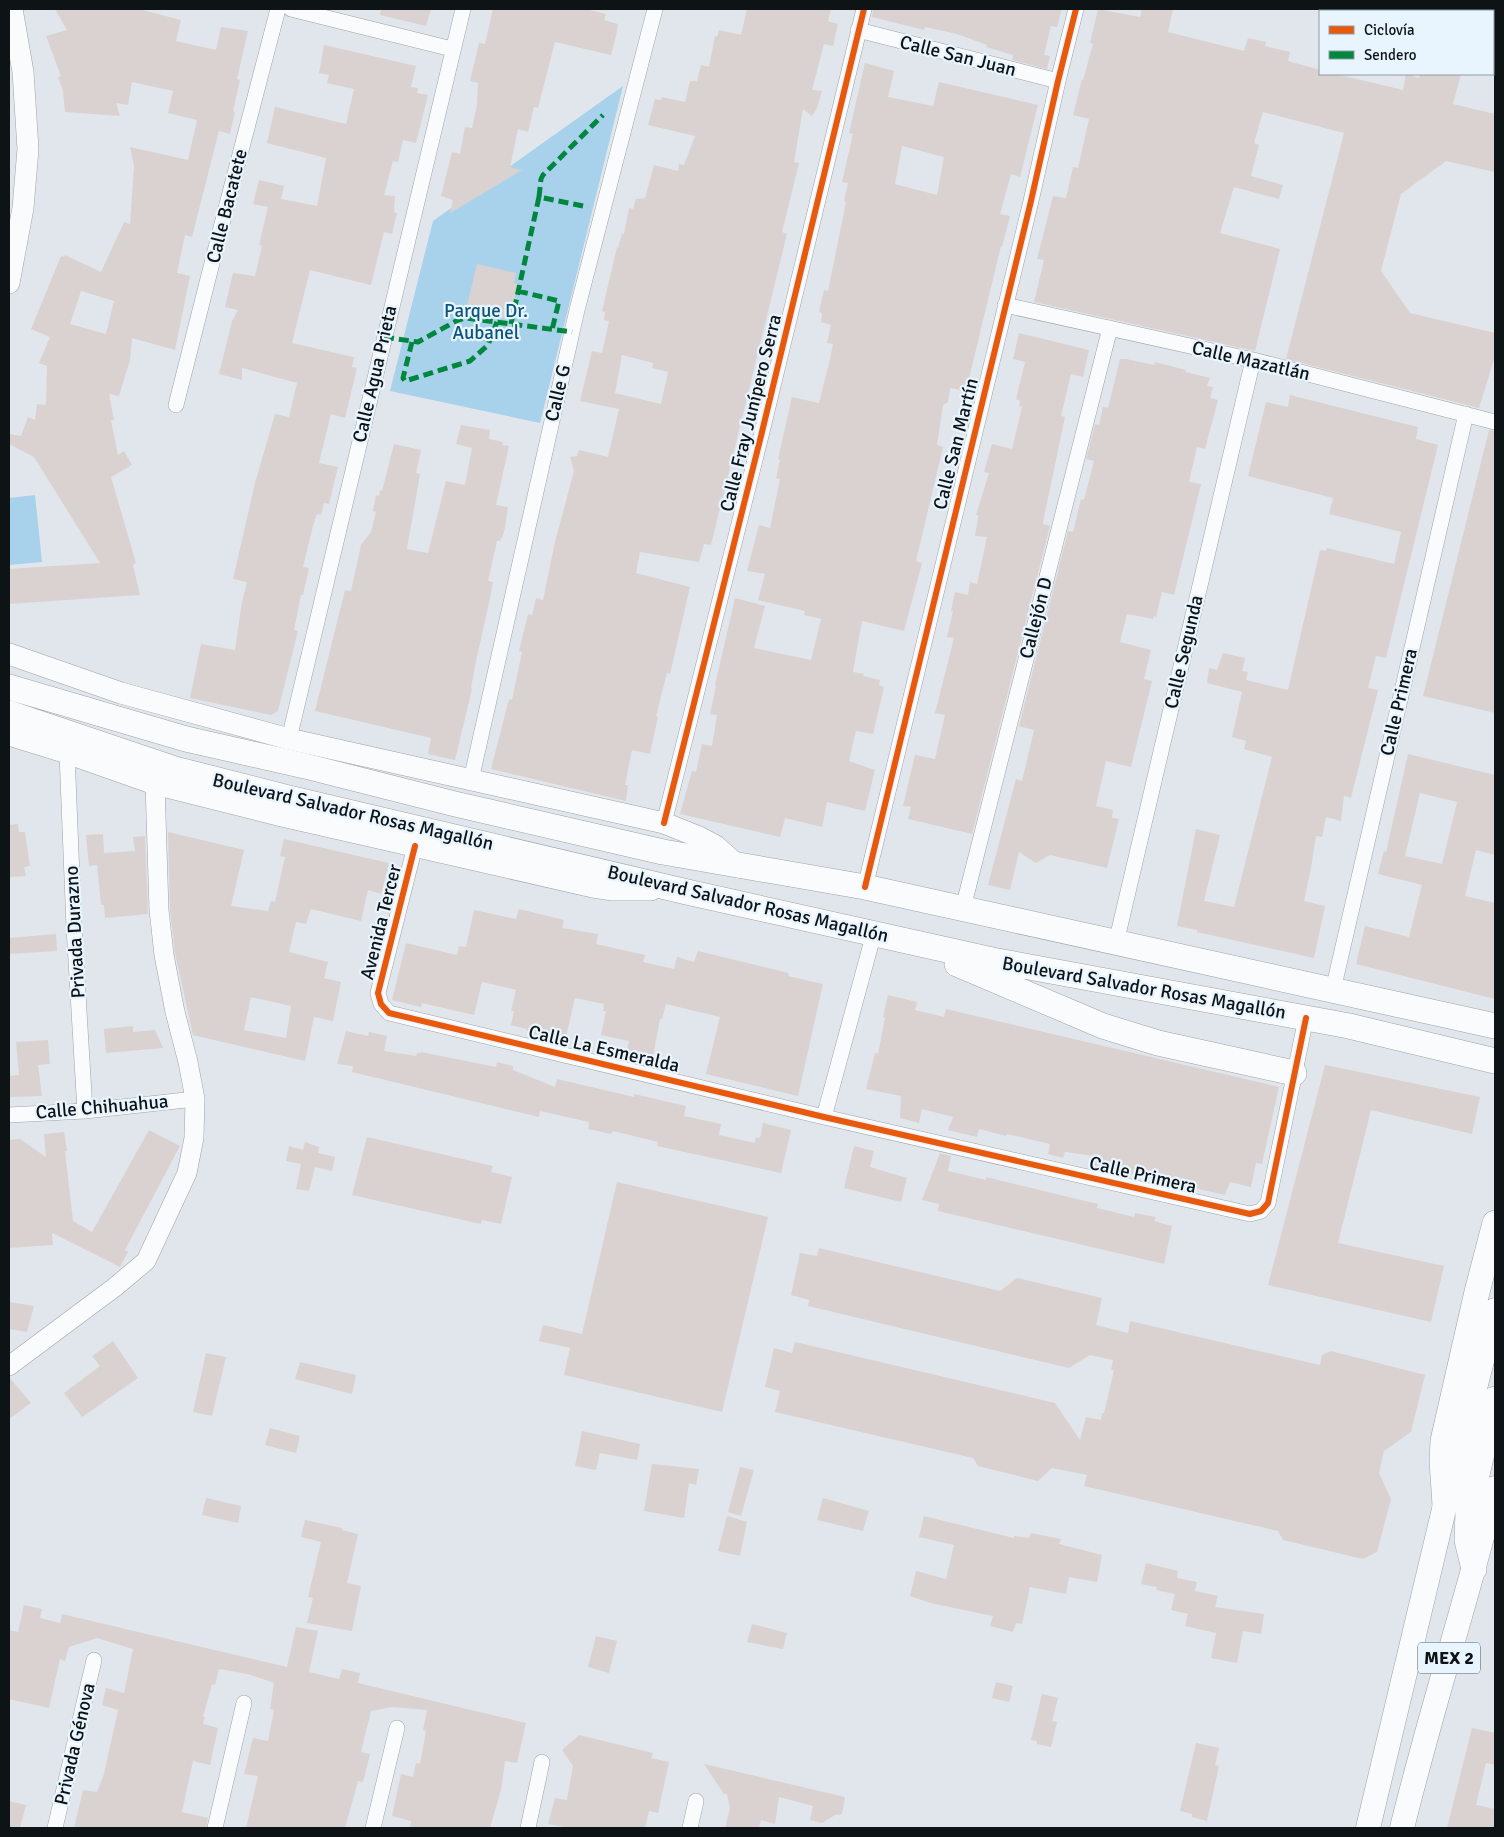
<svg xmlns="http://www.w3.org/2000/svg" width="1504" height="1837" font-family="Signika,sans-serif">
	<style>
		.green { fill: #a8d1ec }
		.building { fill: #dad2d0; fill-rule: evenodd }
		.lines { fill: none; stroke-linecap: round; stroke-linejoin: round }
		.minor-casing { stroke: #9ea3a7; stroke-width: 16 }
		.tertiary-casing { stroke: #9ea3a7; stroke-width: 20 }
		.secondary-casing { stroke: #9ea3a7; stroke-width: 22 }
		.primary-casing { stroke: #9ea3a7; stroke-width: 25 }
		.trunk-casing { stroke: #9ea3a7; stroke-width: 26 }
		.minor { stroke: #fafbfc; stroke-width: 15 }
		.tertiary { stroke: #fafbfc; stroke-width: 19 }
		.secondary { stroke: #fafbfc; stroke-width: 21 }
		.primary { stroke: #fafbfc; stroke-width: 24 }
		.trunk { stroke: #fafbfc; stroke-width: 25 }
		.quiet { stroke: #00873e; stroke-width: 5; stroke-dasharray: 10 5; stroke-linecap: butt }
		.cycleway-casing { stroke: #e8f4fe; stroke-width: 9 }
		.cycleway { stroke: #e8590c; stroke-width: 6 }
		.labels { text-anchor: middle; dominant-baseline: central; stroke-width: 4.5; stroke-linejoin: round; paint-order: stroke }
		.shield { fill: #e8f4fe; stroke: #4f565c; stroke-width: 1 }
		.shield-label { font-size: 18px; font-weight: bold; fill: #0e1316 }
		.street-label { font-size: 19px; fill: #0e1316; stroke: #e8f4fe }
		.park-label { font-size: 19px; fill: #0e547a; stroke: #e8f4fe }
	</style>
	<rect width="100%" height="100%" fill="#e0e6eb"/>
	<!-- green -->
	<path class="green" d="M623,86L540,423L390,391L433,221Z
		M35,495L42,562L9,565V498Z"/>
	<!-- building -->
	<path class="building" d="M55,9H138L181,20L176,41L216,50L221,27L248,31L237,79L240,80L233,111L235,112L230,134L219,131L192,237L185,235L177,273L190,276L175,350L132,338L130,360L119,396L109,394L114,420H111L118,455L124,451L132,465L111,477L136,563L133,565L140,595L9,604V569L100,563L34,457L9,444V434L21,436L28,417L35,420L37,404L46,405L47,366L39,363L50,337L31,329L61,256L64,257L65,255L101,272L124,222L130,224L134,166L130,147L188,160L197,120L168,113L173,91L132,82L128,105L116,103L120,116L65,112L63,91L58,77L61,76L46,36L67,30ZM81,291L114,301L106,334L70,324Z
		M381,9H431L426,26L380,15Z
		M493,9H585L606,14L604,20L618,24L616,36L611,55L555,42L538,108L534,107L528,132L518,129L510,167L522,170L450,213L453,200L441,196L452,152L460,154L465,127L472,128L477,105L478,83L470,81L479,43L485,44Z
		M747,9H831L828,21L838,24L833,46L824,44L812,90L822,91L817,108L812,116L803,109L794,162L799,163L782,232L787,234L711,545L704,544L699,562L640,552L636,573L690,587L670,674L667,673L656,716L658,717L650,754L632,750L625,785H628L626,801L491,769L509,699L512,700L522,652L519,651L528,614L532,615L536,598L543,600L555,542L574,471L570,457L577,456L579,450L608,457L619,409L580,401L592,351L602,353L609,321L604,320L605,312L602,311L617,247L618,248L622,234H624L629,208L633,209L636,199L645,198L654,165L678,171L679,164L684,165L695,136L648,125L655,99L661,100L662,97L685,102L690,81H697L701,65L709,67L715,36L717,37L719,30L741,35ZM622,355L653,363L652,368L668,372L661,404L615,393Z
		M873,9H1062L1057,27L1051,26L1044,55L1050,56L1047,69L1012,60L1013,55L986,47L987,45L957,34L925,27L924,30L872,17Z
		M1098,9L1140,17L1142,9H1173L1168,32L1244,51L1248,38L1266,42L1265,46L1290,52L1288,61L1320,70V74H1336L1403,90L1406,74L1419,78L1420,74H1461L1453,104L1495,114V172L1446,161L1401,194L1381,271L1410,313L1495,333V356L1479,408L1286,359L1344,133L1263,112L1254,143L1259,145L1251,176L1283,185L1279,199L1234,187L1220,233L1280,249L1255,351L1034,302L1044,260L1037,259L1053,196L1066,198L1073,167L1078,168L1089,119L1073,115L1082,79L1083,80L1093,44L1090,43Z
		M324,45L416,66L411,87L418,88L417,93L428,95L416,143L403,140L398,162L393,161L384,195L395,196L394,212L397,213L392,234L384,232L371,285L310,270L292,343L353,357H354L352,367L357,368L345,418L331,414L319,463L338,467L329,504L324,503L321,515L317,514L313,526L303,567L309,568L303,595H301L294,630L298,631L278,711L271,715L190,698L201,644L235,650L242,602L247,582L233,579L255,483L275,414L289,417L297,383L242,368V380L219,374L232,321L238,310L225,307L233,273L255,276L262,246L259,245L268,207L253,204L259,180L284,186L281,199L317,206L326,158L267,143L275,107L346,124L354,89L327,83L329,75L319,73Z
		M865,63L894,71L888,97L933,106L939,82L1038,105L1020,177L1011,174L1000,214L1010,216L1002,247L1001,246L966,391L950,388L948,402L943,405L937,445L943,447L916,561L922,563L904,631L862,621L853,672L864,674L863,676L880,680L879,685L884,687L873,734L856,731L849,761L875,770L865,811L827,802L822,827L785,818L780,837L680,814L692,771L696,772L702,744L712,746L717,715L710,714L716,686L715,685L735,598L765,606L754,648L811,660L821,619L804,615L805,611L758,600L765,574L747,571L759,525L770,528L780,479L776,478L780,460L778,459L792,397L819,403L830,359L833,344L827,343L831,325L821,322L822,313L819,312L824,290L828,291L846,202L844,201L848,183L842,182L853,134L849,133ZM902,146L944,157L937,195L895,184Z
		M477,264L516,273L514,283L518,284L512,308L509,307L506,319L466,310Z
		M1019,333L1089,350L1083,377L1071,374L1061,416L1065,417L1043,522V524L1050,526L972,834L908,819L911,807L903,806L915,755L935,759L945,715L935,713L954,638L947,637L953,611H951L955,592L968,595L970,582L977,584L987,537L975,536L978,519V515H976L989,473L984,472L992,444L1012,449L1022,407L1019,406L1020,401L1016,399L1025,362L1013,359Z
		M1120,359H1126L1154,365L1155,362L1186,370L1185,372L1210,378L1207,386L1213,387L1210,398L1218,400L1205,449L1197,447L1189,482L1201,484L1174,595L1162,592L1156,617L1154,616L1153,619L1127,614L1120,642L1151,650L1144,679L1152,681L1131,767L1106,761L1096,806L1113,810L1112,818L1119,819L1107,868L1050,855L1036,863L1019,852L1010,890L988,885L1016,779L1022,781L1034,730L1019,726L1068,531L1073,532L1081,499L1084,500L1094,461L1086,459L1095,424L1099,425L1103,407L1108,408Z
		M1290,395L1418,427L1416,439L1438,445L1386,658L1376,656L1368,688L1378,690L1351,798L1344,796L1341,821L1326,817L1322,837L1316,836L1311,868L1304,901L1325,906L1314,958L1197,932V930L1177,926L1196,829L1220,835L1204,901L1234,907L1272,757L1244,749L1246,741L1232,737L1242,692L1207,683L1209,668L1217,670L1223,653L1245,658L1242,671L1248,672L1246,680L1288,690L1320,550L1326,551L1327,548L1394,564L1401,532L1329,514L1333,498L1248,476L1266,402L1288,407Z
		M461,425L490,430L489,439L503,442L502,445L509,446L496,505L508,507L505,528L502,538H501L500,541H497L488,581L493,582L489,603L476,661L471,688L472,689L455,760L428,754L431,738L315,711L345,590L351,591L361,545L371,532L376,512L373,511L376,495L379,496L380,490L382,491L394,444L421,450L416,473L420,474L407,549L428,553L446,481L465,485L472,448L456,444Z
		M1489,430L1495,431V713L1423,696Z
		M1408,754L1495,775V855L1476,850L1465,896L1495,903V999L1356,964L1365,926L1409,937L1422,885L1378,874L1384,851L1386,852ZM1420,793L1457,802L1442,864L1405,856Z
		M18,824L19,832H25L30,866L24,867L26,876L9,877V825Z
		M168,832L244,850L231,906L268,911L271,901L275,902L285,857L280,856L284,839L389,863L381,894L368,890L361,921L311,909L306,924L296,922L289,952L328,962L324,978L341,982L333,1021L314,1017L305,1061L193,1035L175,953L170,909ZM251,997L291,1006L286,1038L244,1030Z
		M103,834L104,853L135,851L133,837L145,836L148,914L105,918L104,905H101L97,865L89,866L86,835Z
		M519,909L564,920L562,928L598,934L596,944L645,955L643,962L674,969L677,957L694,962L698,951L789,973L788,976L823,984L798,1096L706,1074L720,1017L666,1004L662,1019H660L653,1056L627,1050L629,1041L601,1035L606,1011H603L604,1004L575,998L565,1041L529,1033L526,1029L511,1025L514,1011H511L516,990L482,982L474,1015L422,1003L421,1007L392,1000L406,943L457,955L459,946L466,947L474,910L516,919Z
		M56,934L57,951L9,954V938Z
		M888,995L917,1002L915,1010L944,1017L946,1009L1279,1087L1262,1164L1256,1163L1251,1187L1230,1182L1225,1195L1092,1165L1094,1156L1065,1152L1063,1158L1048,1154L1050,1144L1007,1134L1006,1136L979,1129L977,1137L948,1130L953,1117L922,1109L919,1123L900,1118L901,1096L866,1089L875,1053L878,1054L885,1018L883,1017Z
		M133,1026V1032L155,1030L163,1048L106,1053L104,1029Z
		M346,1031L368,1036L369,1032L387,1036L384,1051L416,1056L417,1053H420L421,1052L496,1067L497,1062L513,1066V1070L555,1087L557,1079L634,1097V1094L686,1106L684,1116L721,1124L719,1135L755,1143L756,1137L760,1138L763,1123L791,1130L781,1173L657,1146L658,1142L613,1131L611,1134L588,1129L589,1122L540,1111L539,1117L352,1072L353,1066L337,1064Z
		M48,1040L50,1064L38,1065L42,1096L9,1097V1076L19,1075L16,1042Z
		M1325,1065L1480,1097L1472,1134L1371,1110L1338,1243L1444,1266L1431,1322L1268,1285Z
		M149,1130L180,1146L125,1250L128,1252L120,1267L52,1233L53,1245L9,1248V1140L20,1139L46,1157L44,1134L64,1132L67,1151H65L73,1221L92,1232Z
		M367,1137L493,1166L491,1172L512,1177L501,1224L482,1220L481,1224L352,1195Z
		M305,1142L319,1147L318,1153L335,1157L332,1171L315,1167L309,1191L296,1189L301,1164L286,1161L289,1146L303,1150Z
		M854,1146L874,1151L870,1167L907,1178L901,1202L844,1188Z
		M940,1153L951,1156L948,1171L986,1180V1177L1085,1201L1098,1204L1097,1208L1134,1217L1135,1213L1156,1217L1154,1221L1172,1226L1164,1264L938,1211L939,1204L922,1200Z
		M617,1182L768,1217L722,1412L564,1375L570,1348L539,1341L543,1325L582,1334Z
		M819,1248L1000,1291L1017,1278L1102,1298L1096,1325L1128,1333L1130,1321L1320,1365L1322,1355L1331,1351L1425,1375L1411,1432L1384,1451L1379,1473L1391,1499L1377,1552L1363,1559L1283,1540L1278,1531L1084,1486L1087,1475L1052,1468L1038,1481L978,1466L973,1458L775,1412L780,1391L765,1387L774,1348L792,1353L795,1342L1055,1403L1080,1440L1086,1417L1101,1420L1102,1413H1104L1114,1370H1111L1113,1360L1090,1355L1069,1368L808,1306L809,1300L791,1295L800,1253L817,1256Z
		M9,1302L34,1306L27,1332L9,1329Z
		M113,1341L138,1378L82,1417L64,1393L100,1366L92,1356Z
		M206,1353L226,1357L212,1416L193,1412Z
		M300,1362L356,1375L352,1394L295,1379Z
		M9,1377L31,1403L9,1419Z
		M270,1428L300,1436L296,1453L265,1445Z
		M582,1431L640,1444L637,1460L600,1453L596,1470L575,1466Z
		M652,1464L699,1469L696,1485L689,1483L684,1518L644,1511Z
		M740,1467L754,1470L741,1516L728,1512Z
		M206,1498L241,1506L238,1523L202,1515Z
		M823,1498L869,1511L863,1531L817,1520Z
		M727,1516L747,1522L740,1556L718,1551Z
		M924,1516L1014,1538V1536L1029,1538L1031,1533L1061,1539L1059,1544L1102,1555L1097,1582L1069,1577L1066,1594L1030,1587L1022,1624L1016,1623L1013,1632L990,1626L993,1616L930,1603L910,1596L916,1571L946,1579L954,1545L919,1537Z
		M305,1520L342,1528V1530L358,1534L347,1583L361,1586L352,1631L307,1623L313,1598L308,1597L321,1542L301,1537Z
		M1146,1563L1178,1571L1177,1578L1197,1582L1195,1591L1218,1596L1215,1607L1264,1614L1261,1634L1243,1631L1237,1663L1211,1658L1216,1633L1185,1626L1188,1614L1171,1610L1175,1594L1156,1590L1157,1587L1141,1584Z
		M24,1605L42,1609L40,1618L60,1623L62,1614L287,1667L296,1627L318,1631L309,1672L339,1679L342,1669L360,1673L358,1683L526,1723L517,1763L505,1761L501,1790L490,1828H410L411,1821L392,1816L401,1774L413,1777L416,1763L420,1764L426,1731L423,1730L427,1710L392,1707L371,1711L361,1752L370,1754L363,1782L358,1781L345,1828H246L258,1776L244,1774L253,1738L268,1741L274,1710L270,1709L274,1683L248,1674L219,1669L215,1685L212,1684L203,1717H205L203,1724L218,1728L210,1765L193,1761L182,1812L208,1818L206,1828H74L83,1790L97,1792L104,1774L118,1710L102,1705L106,1688L124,1693L133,1649L97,1638L69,1647L65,1661L60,1659L49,1708L9,1699V1630L18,1632Z
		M752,1624L787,1633L783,1649L747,1642Z
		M596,1636L617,1641L609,1673L588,1667Z
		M996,1682L1013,1686L1009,1702L992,1698Z
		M1042,1694L1058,1698L1052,1721L1057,1722L1051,1747L1037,1744V1741L1031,1740Z
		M1472,1728L1495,1733V1765L1486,1763L1476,1805L1495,1809V1828H1447Z
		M579,1735L653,1753L651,1758L669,1762L658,1813L649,1811L645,1828H569L548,1824L555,1798L567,1800L573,1766L562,1750Z
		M1196,1743L1219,1748L1215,1765L1219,1766L1207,1821L1192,1817V1814L1180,1811Z
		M704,1764L845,1797L842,1814L835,1815L822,1823L810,1820L813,1806L779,1797L775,1824L761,1820L759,1828H725L730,1808L727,1794H724Z
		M9,1801L26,1805L20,1828H9Z"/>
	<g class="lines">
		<!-- minor casing -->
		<g class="minor-casing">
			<path id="minor" d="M291,9L452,49
				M858,30L1058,81
				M1005,305L1253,360L1495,422
				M176,405L225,212L278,9
				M289,739L463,9
				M67,753L74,927L85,1111
				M471,780L577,310L655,9
				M664,823L761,436L864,9
				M415,846L378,993L381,1004L389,1013L824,1117L1250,1214L1261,1211L1268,1203L1306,1018
				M865,887L1031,201L1058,81L1076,9
				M963,908L1110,328
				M1116,943L1253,360
				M1333,990L1466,414
				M9,1115L85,1111L195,1099
				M824,1117L874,933
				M55,1828L94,1660
				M215,1828L244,1703
				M373,1828L397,1728
				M528,1828L542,1762
				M690,1828L696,1801"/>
		</g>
		<!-- tertiary casing -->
		<g class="tertiary-casing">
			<path id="tertiary" d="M9,1366L115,1287L146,1261L187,1173L194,1138L195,1099L188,1062L175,1012L164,955L159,910L155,784"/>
		</g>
		<!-- secondary casing -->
		<g class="secondary-casing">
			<path id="secondary" d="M9,283L23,208L28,149L23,72L12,9
				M9,654L121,693L289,739L664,823L699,837L716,846L739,867
				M9,735L67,753L155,784L282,816L593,887L613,890H651"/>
		</g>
		<!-- primary casing -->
		<g class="primary-casing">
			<path id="primary" d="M1368,1828L1445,1505L1495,1310
				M1402,1828C1430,1714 1466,1602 1495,1488"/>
		</g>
		<!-- trunk casing -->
		<g class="trunk-casing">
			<path id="trunk" d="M9,687L186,739L305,766L455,804L663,852L865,887L1495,1026
				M9,713L175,769L289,798L687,892L992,960L1349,1026L1495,1061
				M957,964L1103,1026L1158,1043L1294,1073
				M1445,1505L1442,1461L1443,1441L1477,1292L1495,1223
				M1491,1505L1495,1499
				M1474,1569L1467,1540L1468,1512L1495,1399"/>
		</g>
		<!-- minor -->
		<use href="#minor" class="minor"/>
		<!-- tertiary -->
		<use href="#tertiary" class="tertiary"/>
		<!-- secondary -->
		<use href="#secondary" class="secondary"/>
		<!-- primary -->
		<use href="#primary" class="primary"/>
		<!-- trunk -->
		<use href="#trunk" class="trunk"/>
		<!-- quiet -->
		<path class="quiet" d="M539,197L541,179L543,175L603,115
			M518,291L559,301L552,330
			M511,324L539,197L588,207
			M384,337L418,342L458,320L466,318L572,332
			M412,342L403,378L405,381L470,361L488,345L497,322"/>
		<!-- cycleway casing -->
		<g class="cycleway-casing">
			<path id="cycleway" d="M664,823L761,436L864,9
				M415,846L378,993L381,1004L389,1013L824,1117L1250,1214L1261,1211L1268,1203L1306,1018
				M865,887L1031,201L1058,81L1076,9"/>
		</g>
		<!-- cycleway -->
		<use href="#cycleway" class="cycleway"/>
	</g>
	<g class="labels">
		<!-- shield labels -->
		<rect class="shield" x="1418" y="1642.5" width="62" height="31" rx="4"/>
		<g class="shield-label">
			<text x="1449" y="1658">MEX 2</text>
		</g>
		<!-- street labels -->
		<g class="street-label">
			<text transform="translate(958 56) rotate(14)">Calle San Juan</text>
			<text transform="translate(227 206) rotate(-76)">Calle Bacatete</text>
			<text transform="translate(1251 361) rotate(13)">Calle Mazatlán</text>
			<text transform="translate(375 374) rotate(-77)">Calle Agua Prieta</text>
			<text transform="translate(558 393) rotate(-77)">Calle G</text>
			<text transform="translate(751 413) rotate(-76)">Calle Fray Junípero Serra</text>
			<text transform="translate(956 444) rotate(-76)">Calle San Martín</text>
			<text transform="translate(1036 618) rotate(-76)">Callejón D</text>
			<text transform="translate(1184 652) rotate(-77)">Calle Segunda</text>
			<text transform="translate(1399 702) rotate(-77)">Calle Primera</text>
			<text transform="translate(353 812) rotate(13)">Boulevard Salvador Rosas Magallón</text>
			<text transform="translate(748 904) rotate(13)">Boulevard Salvador Rosas Magallón</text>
			<text transform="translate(381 922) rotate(-76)">Avenida Tercer</text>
			<text transform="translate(75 932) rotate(-93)">Privada Durazno</text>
			<text transform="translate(1144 988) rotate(10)">Boulevard Salvador Rosas Magallón</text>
			<text transform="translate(604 1049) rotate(13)">Calle La Esmeralda</text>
			<text transform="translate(102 1107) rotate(-5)">Calle Chihuahua</text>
			<text transform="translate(1143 1175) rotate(13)">Calle Primera</text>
			<text transform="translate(75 1744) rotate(-77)">Privada Génova</text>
		</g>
		<!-- park labels -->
		<g class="park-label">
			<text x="486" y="311">Parque Dr.<tspan x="486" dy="22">Aubanel</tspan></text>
		</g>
	</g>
	<!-- border -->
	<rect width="1504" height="1837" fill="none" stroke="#0e1316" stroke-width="20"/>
	<!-- legend -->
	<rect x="1319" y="10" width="175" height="65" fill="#e8f4fe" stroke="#919aa1"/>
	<rect x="1329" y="26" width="25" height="8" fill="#e8590c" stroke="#919aa1"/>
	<text x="1364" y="35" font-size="15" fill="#0e1316">Ciclovía</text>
	<rect x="1329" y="51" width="25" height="8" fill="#00873e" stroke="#919aa1"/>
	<text x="1364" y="60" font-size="15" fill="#0e1316">Sendero</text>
</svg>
